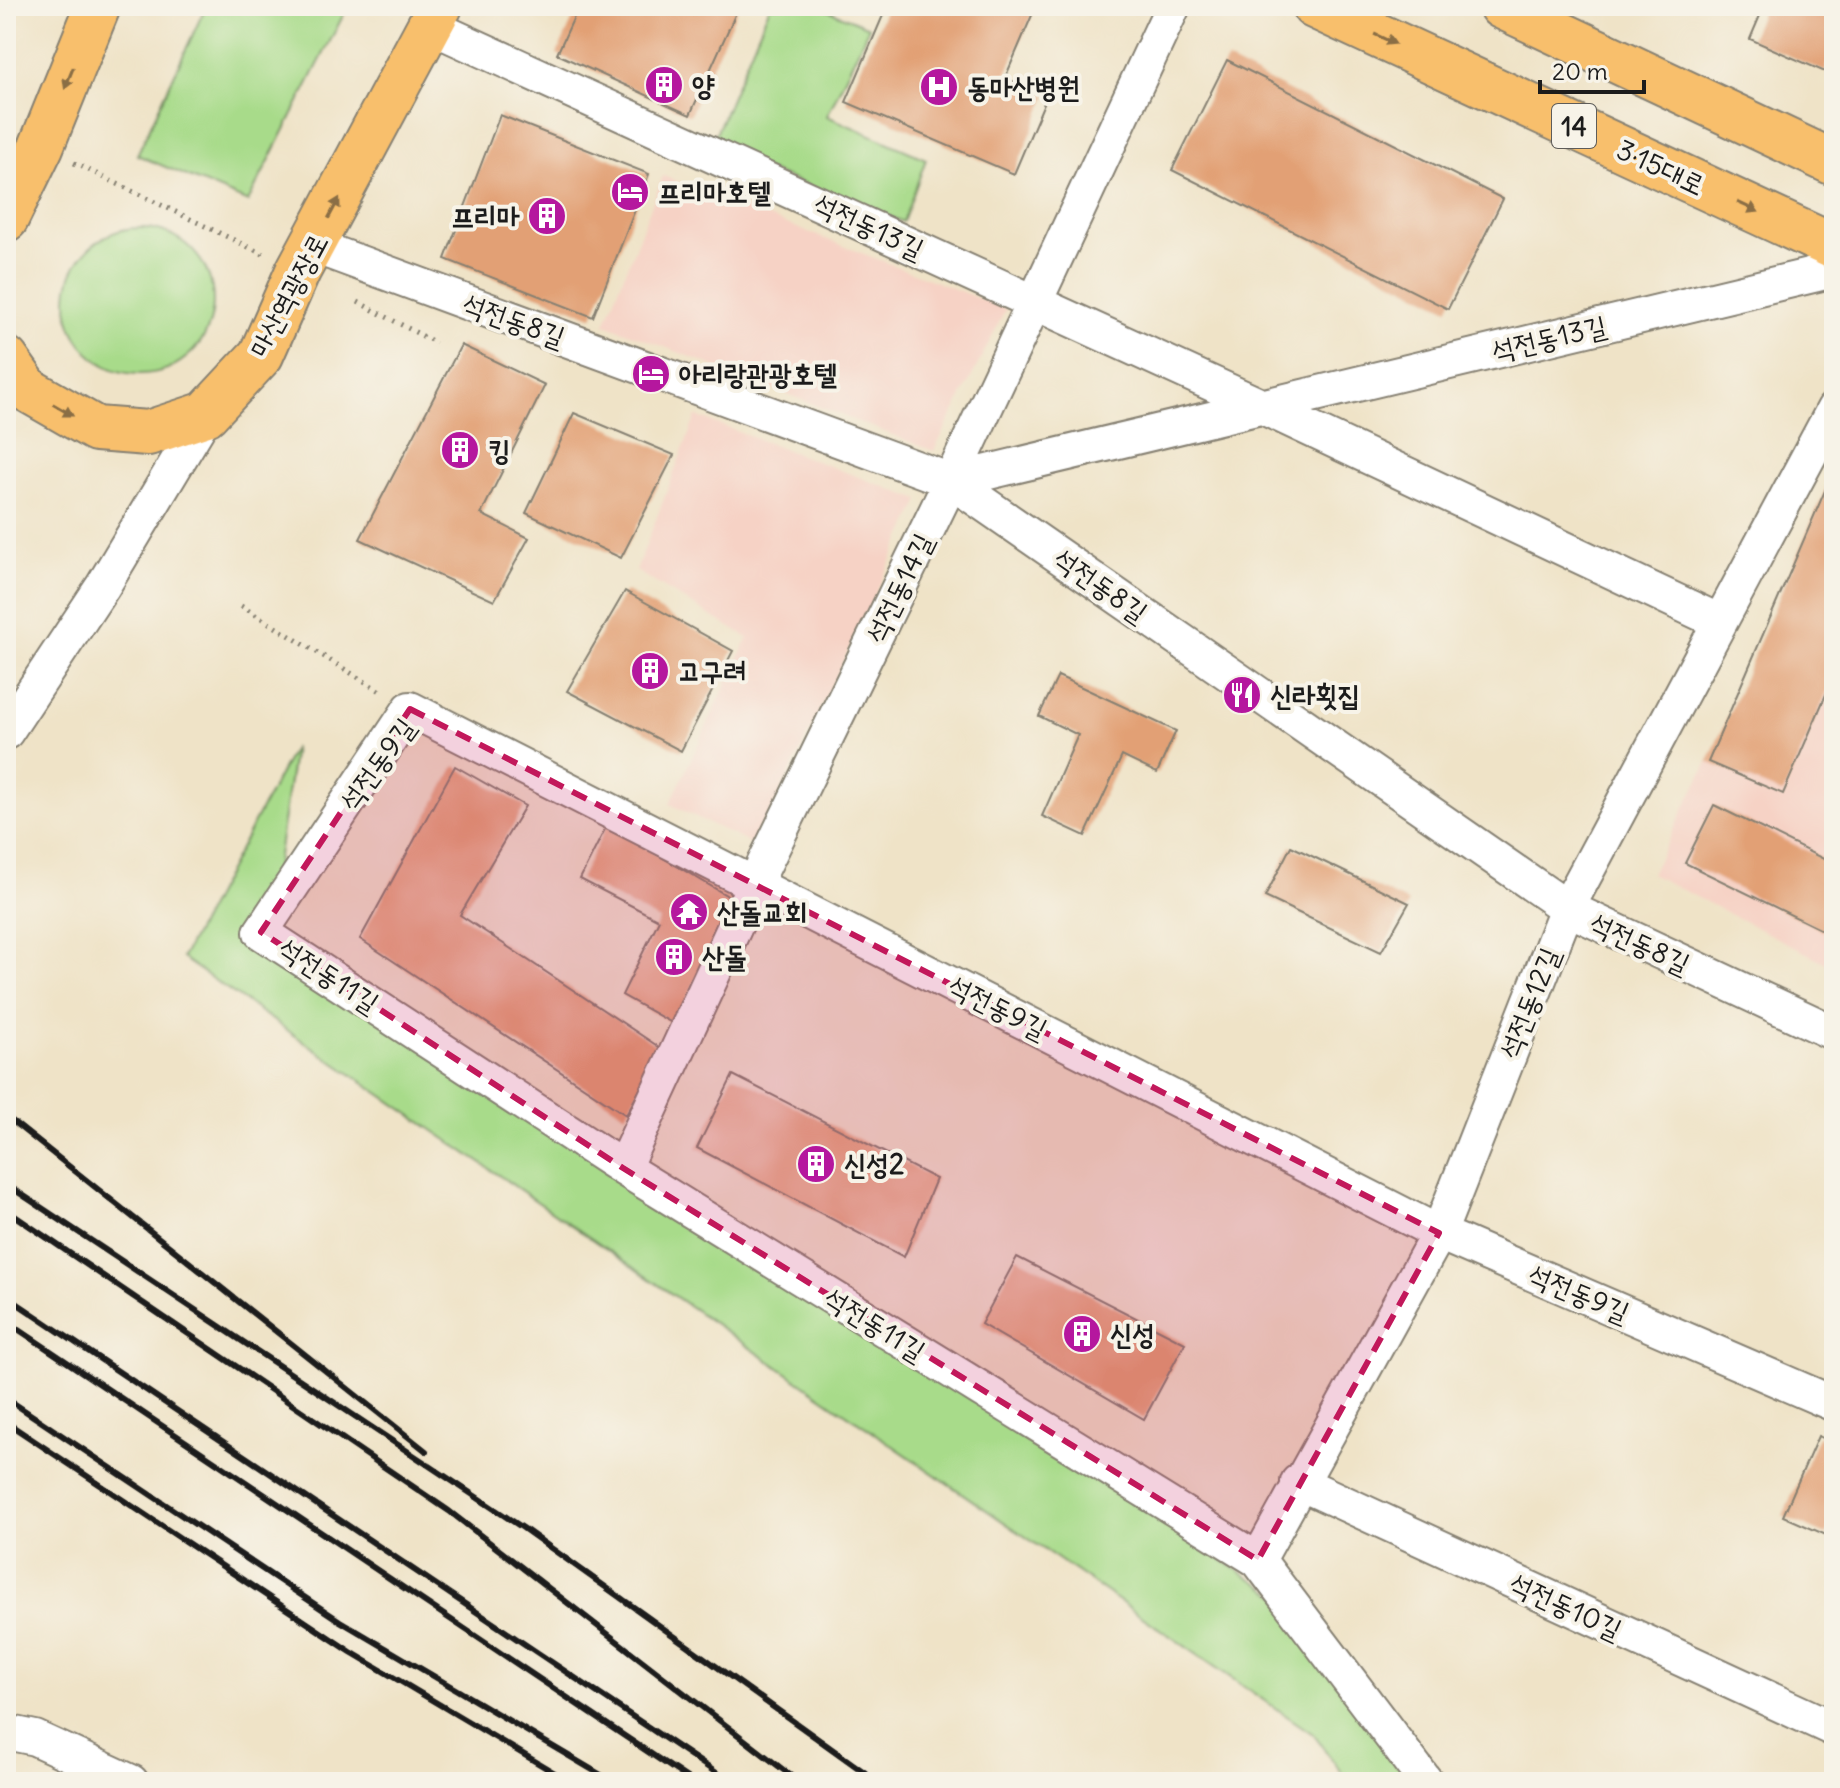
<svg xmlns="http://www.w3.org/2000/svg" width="1840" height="1788" font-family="Delius,'Poor Story',sans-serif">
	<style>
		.built { fill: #f6d2c5 }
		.green { fill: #a8db8a; stroke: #627c53; stroke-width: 2 }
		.building { fill: #e2a074 }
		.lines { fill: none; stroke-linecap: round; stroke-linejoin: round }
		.minor-casing { stroke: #868072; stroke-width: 38 }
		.major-casing { stroke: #868072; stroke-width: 48 }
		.path { stroke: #868072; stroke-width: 5; stroke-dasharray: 2 6; stroke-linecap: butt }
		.minor { stroke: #fff; stroke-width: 34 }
		.major { stroke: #f8bf6c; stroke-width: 44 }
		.rail { stroke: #1c1c1c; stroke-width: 6 }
		.oneway { fill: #8a6e44 }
		.marked { fill: #c2185b; fill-opacity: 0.2; stroke: #c2185b; stroke-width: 6; stroke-dasharray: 16 10; stroke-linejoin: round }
		.labels { text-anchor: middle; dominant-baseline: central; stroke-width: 8; stroke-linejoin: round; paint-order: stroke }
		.shield { fill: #f7f3e8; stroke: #5e5c59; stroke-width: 2 }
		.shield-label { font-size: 26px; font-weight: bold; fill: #1c1c1c }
		.poi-label { font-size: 28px; font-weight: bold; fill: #1c1c1c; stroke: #f7f3e8; text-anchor: start }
		.street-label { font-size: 28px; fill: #1c1c1c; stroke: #f7f3e8 }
	</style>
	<rect width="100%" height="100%" fill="#f7f3e8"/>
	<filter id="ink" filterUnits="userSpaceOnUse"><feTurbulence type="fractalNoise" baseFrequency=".0125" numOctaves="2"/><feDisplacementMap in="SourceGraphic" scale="16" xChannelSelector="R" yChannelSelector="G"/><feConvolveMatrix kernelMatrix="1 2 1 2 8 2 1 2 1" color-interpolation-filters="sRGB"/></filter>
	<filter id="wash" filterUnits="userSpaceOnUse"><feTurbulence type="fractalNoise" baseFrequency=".006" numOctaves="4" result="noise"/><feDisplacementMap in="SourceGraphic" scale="32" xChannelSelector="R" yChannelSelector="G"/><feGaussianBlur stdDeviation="1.8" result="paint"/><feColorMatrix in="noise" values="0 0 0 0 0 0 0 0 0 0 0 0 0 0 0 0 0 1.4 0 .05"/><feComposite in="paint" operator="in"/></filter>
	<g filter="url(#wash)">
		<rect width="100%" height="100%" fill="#efe3c7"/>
		<!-- built -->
		<path class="built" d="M663,176L1006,309L934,451L605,324Z
			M696,416L920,500L755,846L670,804L748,638L636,571Z
			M1834,484V967L1651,874L1708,762Z"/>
		<!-- green -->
		<path class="green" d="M206,6H348L248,202L137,155Z
			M770,6H818L869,27L827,116L926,159L903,222L710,148Z
			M67 301a73 73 0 1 1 146 0a73 73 0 1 1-146 0Z
			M294,747L265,945L1286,1601L1422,1782H1349L1313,1734L182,958Z"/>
		<g id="blocks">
			<!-- building -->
			<path class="building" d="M579,6H739L690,115L557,54Z
				M887,6H1036L1005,78L1047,96L1014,174L846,102Z
				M1764,6H1834V50L1825,72L1750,39Z
				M1227,60L1503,199L1448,309L1172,170Z
				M500,115L649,174L593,317L445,259Z
				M461,345L545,385L481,514L529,538L494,601L360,539Z
				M574,413L674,455L621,558L526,513Z
				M1830,479L1834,481V676L1783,794L1708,762Z
				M625,591L733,651L681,751L567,691Z
				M1058,676L1176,731L1157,773L1122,756L1085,836L1042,816L1078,735L1039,716Z
				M455,766L525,806L460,915L662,1049L626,1115L360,939Z
				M1714,805L1834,864V936L1685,863Z
				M607,825L736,901L674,1024L622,995L659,920L580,879Z
				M1291,846L1409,903L1381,952L1265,897Z
				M733,1075L936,1179L904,1257L697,1148Z
				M1017,1257L1185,1343L1144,1419L981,1324Z
				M1818,1436L1834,1443V1517L1826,1535L1783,1516Z"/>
		</g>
	</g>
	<g filter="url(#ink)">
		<use href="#blocks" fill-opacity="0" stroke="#868072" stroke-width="2"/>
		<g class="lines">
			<!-- minor casing -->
			<g class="minor-casing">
				<path id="minor" d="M430,26L1263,407L1720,622
					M314,246L951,481L1567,908L1834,1033
					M951,481L1834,270
					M6,732L103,586L206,414
					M623,1168L755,883L951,481L1173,6
					M1298,1482L1834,1729
					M1258,1560L1439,1233L1567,908L1834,409
					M6,1732L35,1738L131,1782
					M1426,1782L1258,1560L623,1168L261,932L410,709L1439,1233L1834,1404"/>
			</g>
			<!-- major casing -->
			<g class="major-casing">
				<path id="major" d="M1314,6L1834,247
					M1501,6L1834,163
					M6,219L41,147L98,6
					M6,359L28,390L96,429L148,433L206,414L261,355L298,271L440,6"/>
			</g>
			<!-- path -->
			<path class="path" d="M74,163L263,254
				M358,302L436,343
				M241,606L382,692"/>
			<!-- minor -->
			<use href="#minor" class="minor"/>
			<!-- major -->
			<use href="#major" class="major"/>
			<!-- rail -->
			<path class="rail" d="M6,1116L426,1451
				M6,1184L523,1528L878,1782
				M6,1210L449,1511L799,1782
				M6,1296L730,1782
				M6,1321L693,1782
				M6,1398L340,1621L613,1782
				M6,1422L351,1652L570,1782"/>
		</g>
		<!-- one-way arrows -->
		<defs><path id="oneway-solid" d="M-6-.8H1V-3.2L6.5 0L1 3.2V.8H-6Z" transform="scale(2)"/></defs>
		<g class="oneway">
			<use href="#oneway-solid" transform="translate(1385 39) rotate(25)"/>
			<use href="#oneway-solid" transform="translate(69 78) rotate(112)"/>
			<use href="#oneway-solid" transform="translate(1748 207) rotate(25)"/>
			<use href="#oneway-solid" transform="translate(334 208) rotate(-62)"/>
			<use href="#oneway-solid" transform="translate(63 410) rotate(30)"/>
		</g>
	</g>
	<!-- marked area -->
	<path class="marked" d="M410,709L1439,1233L1258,1560L623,1168L261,932Z"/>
	<!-- icons -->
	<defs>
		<g id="building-disc" transform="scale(2)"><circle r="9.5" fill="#b5179e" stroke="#f7f3e8"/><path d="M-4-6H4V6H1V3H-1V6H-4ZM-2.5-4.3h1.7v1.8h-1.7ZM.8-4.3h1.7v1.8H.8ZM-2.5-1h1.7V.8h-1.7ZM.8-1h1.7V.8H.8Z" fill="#fff"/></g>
		<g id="hospital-disc" transform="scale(2)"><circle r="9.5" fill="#b5179e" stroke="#f7f3e8"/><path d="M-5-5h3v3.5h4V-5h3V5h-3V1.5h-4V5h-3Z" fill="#fff"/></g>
		<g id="hotel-disc" transform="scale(2)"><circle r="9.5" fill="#b5179e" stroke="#f7f3e8"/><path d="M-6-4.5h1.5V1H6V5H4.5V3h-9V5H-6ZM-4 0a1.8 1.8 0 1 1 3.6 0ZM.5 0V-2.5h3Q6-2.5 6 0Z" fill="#fff"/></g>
		<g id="restaurant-disc" transform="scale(2)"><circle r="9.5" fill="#b5179e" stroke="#f7f3e8"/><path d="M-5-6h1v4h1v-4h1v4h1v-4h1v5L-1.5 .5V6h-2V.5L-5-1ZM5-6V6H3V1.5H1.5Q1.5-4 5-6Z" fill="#fff"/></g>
		<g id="temple-disc" transform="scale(2)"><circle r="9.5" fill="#b5179e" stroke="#f7f3e8"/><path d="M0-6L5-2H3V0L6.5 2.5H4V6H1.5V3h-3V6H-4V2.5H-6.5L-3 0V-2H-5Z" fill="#fff"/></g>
	</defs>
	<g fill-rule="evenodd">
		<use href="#building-disc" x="664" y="85"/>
		<use href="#hospital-disc" x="939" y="87"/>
		<use href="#hotel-disc" x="630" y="192"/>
		<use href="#building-disc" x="547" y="216"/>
		<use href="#hotel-disc" x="651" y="374"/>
		<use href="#building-disc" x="460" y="450"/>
		<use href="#building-disc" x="650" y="671"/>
		<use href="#restaurant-disc" x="1242" y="695"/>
		<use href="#temple-disc" x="689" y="912"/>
		<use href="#building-disc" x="674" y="957"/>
		<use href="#building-disc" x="816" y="1164"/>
		<use href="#building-disc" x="1082" y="1334"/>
	</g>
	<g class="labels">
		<!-- shield labels -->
		<rect class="shield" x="1552" y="104" width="44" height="44" rx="6"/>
		<g class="shield-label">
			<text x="1574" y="126">14</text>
		</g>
		<!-- poi labels -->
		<g class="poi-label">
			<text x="692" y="85">양</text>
			<text x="967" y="87">동마산병원</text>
			<text x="658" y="192">프리마호텔</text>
			<text x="519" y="216" text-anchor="end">프리마</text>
			<text x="679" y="374">아리랑관광호텔</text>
			<text x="488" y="450">킹</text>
			<text x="678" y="671">고구려</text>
			<text x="1270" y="695">신라횟집</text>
			<text x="717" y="912">산돌교회</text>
			<text x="702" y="957">산돌</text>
			<text x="844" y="1164">신성2</text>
			<text x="1110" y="1334">신성</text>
		</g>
		<!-- street labels -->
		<g class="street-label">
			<text transform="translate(1661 167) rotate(25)">3·15대로</text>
			<text transform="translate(869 226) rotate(25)">석전동13길</text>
			<text transform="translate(288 295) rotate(-62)">마산역광장로</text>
			<text transform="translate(514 320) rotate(20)">석전동8길</text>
			<text transform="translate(1549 338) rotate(-13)">석전동13길</text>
			<text transform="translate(1101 585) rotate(35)">석전동8길</text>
			<text transform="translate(899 588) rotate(-64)">석전동14길</text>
			<text transform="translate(377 764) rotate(-54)">석전동9길</text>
			<text transform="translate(1640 943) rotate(25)">석전동8길</text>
			<text transform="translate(329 975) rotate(33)">석전동11길</text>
			<text transform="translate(1529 1003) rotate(-68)">석전동12길</text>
			<text transform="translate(998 1007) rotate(27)">석전동9길</text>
			<text transform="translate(1579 1293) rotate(23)">석전동9길</text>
			<text transform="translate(875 1324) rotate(32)">석전동11길</text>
			<text transform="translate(1566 1606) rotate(25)">석전동10길</text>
		</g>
	</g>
	<!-- margin -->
	<rect width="1840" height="1788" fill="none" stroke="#f7f3e8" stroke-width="32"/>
	<!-- scale -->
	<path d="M1540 80v12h104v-12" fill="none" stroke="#1c1c1c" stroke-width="4"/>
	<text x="1552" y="80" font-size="24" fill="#1c1c1c" stroke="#f7f3e8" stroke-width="6" paint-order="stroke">20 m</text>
</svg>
